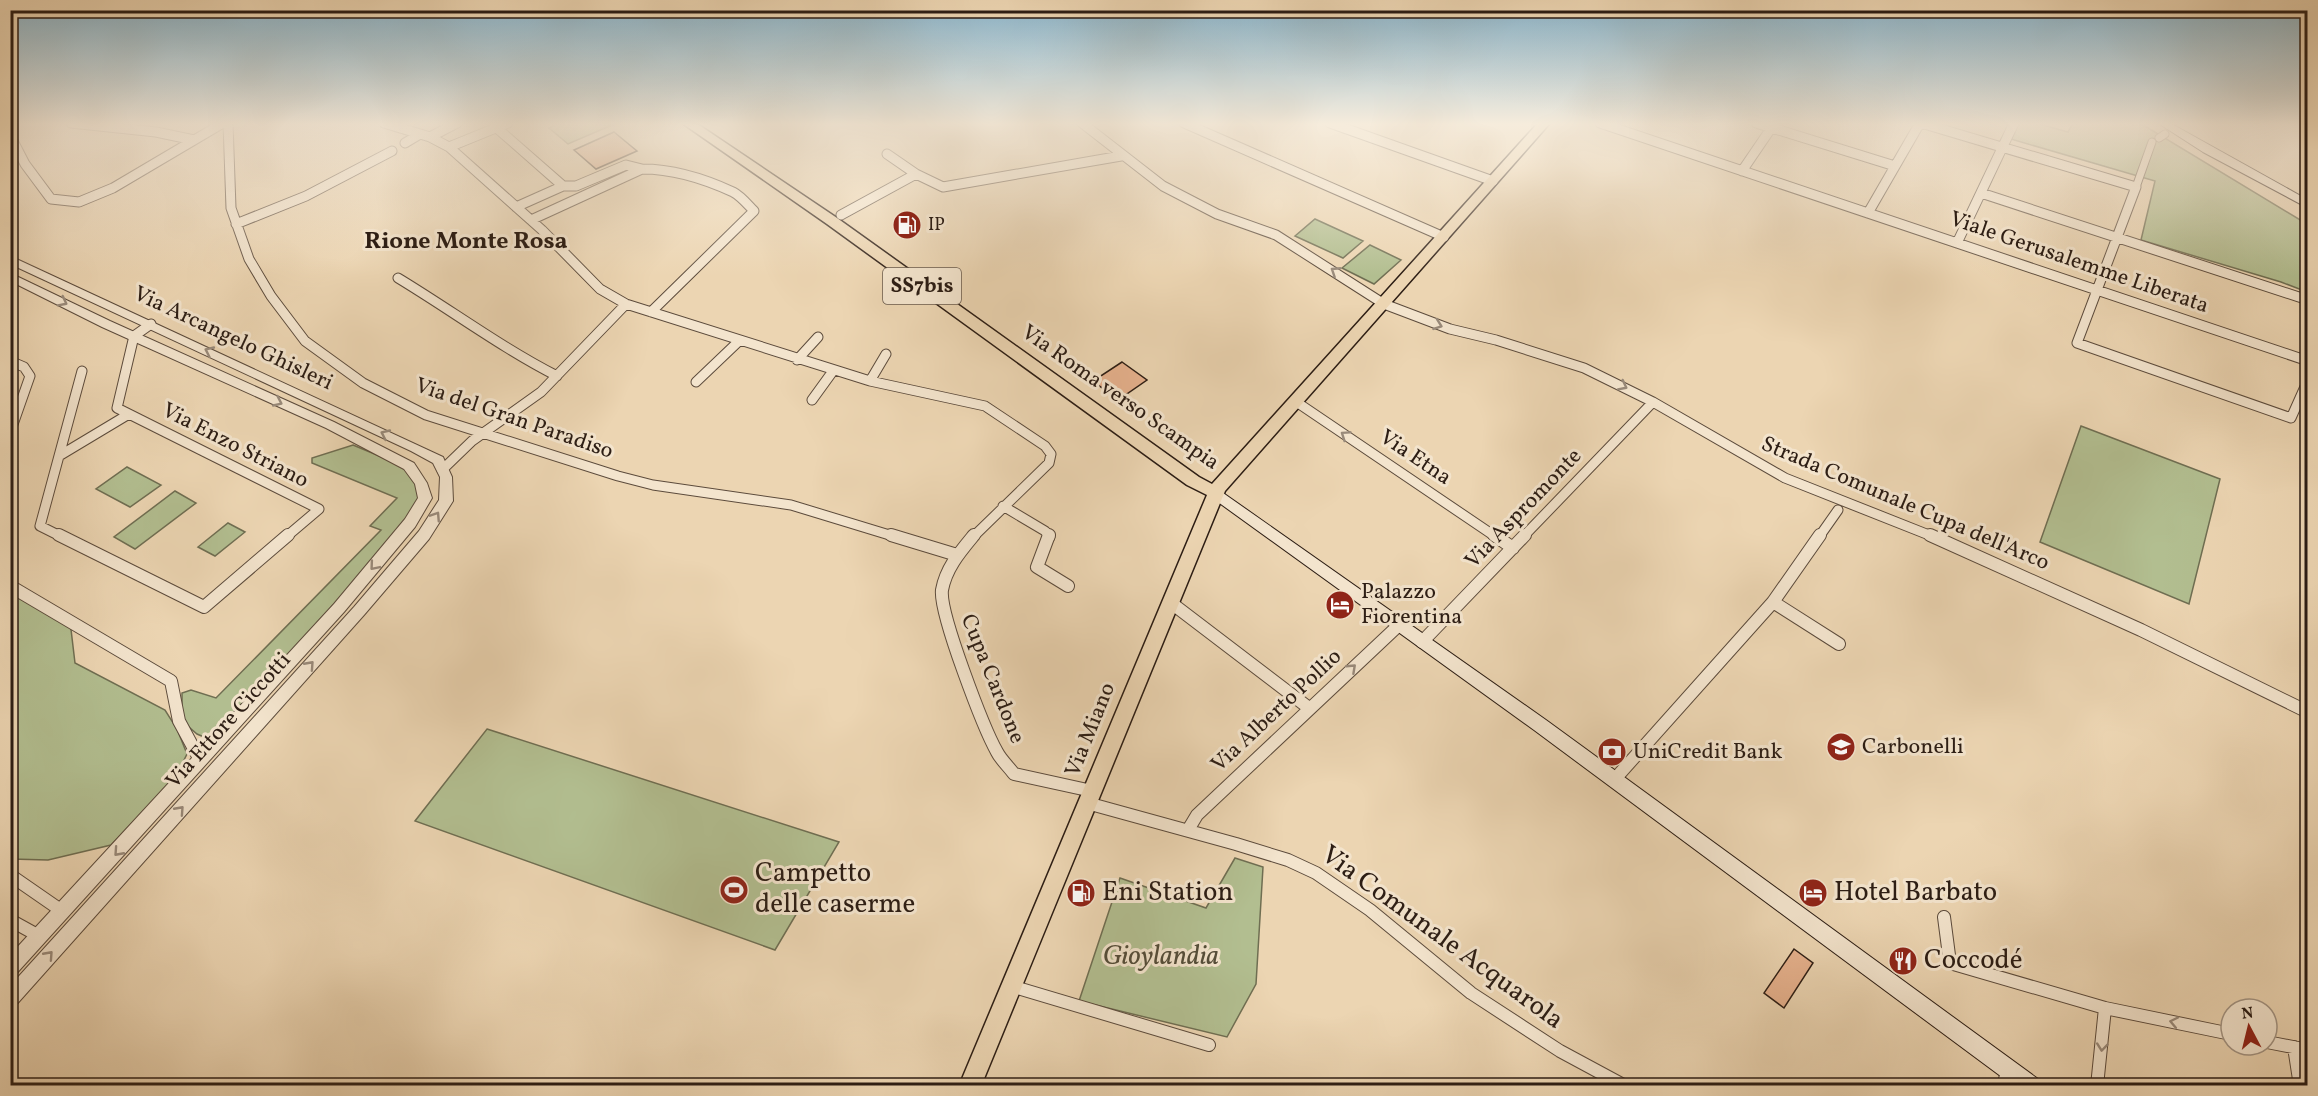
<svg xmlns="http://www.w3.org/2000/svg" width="2318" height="1096" font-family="Vollkorn,serif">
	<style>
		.green { fill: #b2be90; stroke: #6f6e52; stroke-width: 1.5 }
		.building { fill: #e7b28e; stroke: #2c1d14; stroke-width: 1.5 }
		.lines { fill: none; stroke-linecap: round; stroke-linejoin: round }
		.pedestrian-casing { stroke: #5c4b3c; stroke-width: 9 }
		.minor-far1-casing { stroke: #5c4b3c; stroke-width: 11 }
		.minor-casing { stroke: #5c4b3c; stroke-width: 14 }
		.tertiary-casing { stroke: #5c4b3c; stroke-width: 2 }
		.secondary-casing { stroke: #2c1d14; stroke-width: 2 }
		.primary-casing { stroke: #2c1d14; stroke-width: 3 }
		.pedestrian { stroke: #f3e4cd; stroke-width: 7 }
		.minor-far1 { stroke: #f3e4cd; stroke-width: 9 }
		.minor { stroke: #f3e4cd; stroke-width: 12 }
		.tertiary { fill: #f3e4cd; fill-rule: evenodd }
		.secondary { fill: #f3e4cd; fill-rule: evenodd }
		.primary { fill: #ecd5b2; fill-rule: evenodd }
		.oneway { stroke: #998a7a }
		.labels { text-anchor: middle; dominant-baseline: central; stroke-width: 6; stroke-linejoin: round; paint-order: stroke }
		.far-poi-label { font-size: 18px; fill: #2c1d14; stroke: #f3e4cd; text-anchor: start }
		.shield { fill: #f3e4cd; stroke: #68594c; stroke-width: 1.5 }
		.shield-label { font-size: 21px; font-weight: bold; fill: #2c1d14 }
		.street-label { font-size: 22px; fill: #2c1d14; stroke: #f3e4cd }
		.poi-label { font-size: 22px; fill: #2c1d14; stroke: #f3e4cd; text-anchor: start }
		.neighbourhood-label { font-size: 24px; font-weight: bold; fill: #2c1d14; stroke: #f3e4cd }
		.near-poi-label { font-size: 27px; fill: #2c1d14; stroke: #f3e4cd; text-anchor: start }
		.near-street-label { font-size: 27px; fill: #2c1d14; stroke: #f3e4cd }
		.near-park-label { font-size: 27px; font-style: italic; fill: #544d39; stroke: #f3e4cd }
	</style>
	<rect width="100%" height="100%" fill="#ecd5b2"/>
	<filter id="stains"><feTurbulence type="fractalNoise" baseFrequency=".00333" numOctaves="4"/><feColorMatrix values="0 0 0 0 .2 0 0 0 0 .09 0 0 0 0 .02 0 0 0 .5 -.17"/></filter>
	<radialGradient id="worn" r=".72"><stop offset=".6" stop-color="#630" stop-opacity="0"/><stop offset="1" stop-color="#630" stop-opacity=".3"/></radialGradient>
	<!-- green -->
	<path class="green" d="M561,123H609L612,125L568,144L549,128Z
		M2019,123H2036L2068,132L2073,123H2140L2307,224V292L2281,282L2141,240L2155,181L2011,139Z
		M1315,219L1363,241L1343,258L1295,236Z
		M1370,245L1401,260L1374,284L1342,268Z
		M2081,426L2220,479L2189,604L2040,542Z
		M353,445L413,470L422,486L419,510L211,740L197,734L182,721V693L191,690L216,698L381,530L370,526L397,498L312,463V458Z
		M127,467L161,485L130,507L96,489Z
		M175,491L196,503L135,549L114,537Z
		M228,523L245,532L215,556L198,547Z
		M11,586L70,621L75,663L165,710L177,729L187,754L175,778L111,845L48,860L11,859Z
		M487,729L839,842L775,950L415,821Z
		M1235,858L1263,867L1256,984L1227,1037L1079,1001L1120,878L1206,908Z"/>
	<!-- building -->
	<path class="building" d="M614,132L637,151L596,169L574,150Z
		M1122,362L1147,380L1118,400L1093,381Z
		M1794,949L1813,963L1784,1008L1764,993Z"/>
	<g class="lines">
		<!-- pedestrian casing -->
		<g class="pedestrian-casing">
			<path id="pedestrian" d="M2159,138L2165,134
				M2136,187L2152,142"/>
		</g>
		<!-- minor-far1 casing -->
		<g class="minor-far1-casing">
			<path id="minor-far1" d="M71,123L156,132L194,140
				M228,123L231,208L249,259L271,296L305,341L363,383L426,415L618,476L653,485L791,505L896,537
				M384,123L430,137L449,147L542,230L600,289L626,304L870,381L985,406L1045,446L1051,454L1049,463L973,537
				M1082,123L1163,186L1217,214L1276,235L1384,304L1450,329L1496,340L1584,368L1653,402L1785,478L1934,537
				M1184,123L1444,237
				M1330,123L1493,181
				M1600,123L2308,361
				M1756,123L1895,166
				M1921,123L2136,187L2077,343L2291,418L2308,380
				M498,129L563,186
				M10,135L25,164L51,199L79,202L113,188L223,123
				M430,137L457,123
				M405,143L420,134
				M449,147L508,123
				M887,154L916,174
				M642,169C672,169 705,179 733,192C741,196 748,205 754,211L651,312
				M1742,171L1774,124
				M1981,193L2308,300
				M516,207L563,186H576L626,165L642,169L531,220
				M1868,213L1920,123
				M841,215L916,174L943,187L1121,156
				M236,224L306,196L392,151
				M1957,243L2014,123
				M398,278C451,310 502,348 557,376
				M151,324L134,336L117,408L319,509L286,537
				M797,360L818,337
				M10,361L24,367L30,376L10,433
				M870,381L886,354
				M696,382L739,341
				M812,400L833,371
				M1295,401L1496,537
				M59,456L129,414
				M442,470L472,441L541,392L626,304
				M1003,506L1045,531L1050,537
				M62,537L40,526L82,371
				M1523,537L1653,402
				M1819,537L1838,510"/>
		</g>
		<!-- minor casing -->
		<g class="minor-casing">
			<path id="minor" d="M59,535L204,607L288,535
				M891,535L957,555
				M974,535C960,552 946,568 942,590C939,613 984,729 997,752C1001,760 1009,767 1014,774L1092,791
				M1049,535L1037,567L1068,586
				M1494,535L1513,548
				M1930,535L2141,630L2308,712
				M10,586L171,681L179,721L200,760
				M1170,602L1309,708
				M1773,602L1839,644
				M1422,642L1525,535
				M1614,780L1773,602L1820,535
				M1087,803L1236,844L1288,860L1316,873L1370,910L1471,993L1560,1051L1625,1086
				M1188,830L1197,815L1399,625
				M10,875L62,911
				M1944,917L1950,963L2105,1008L2231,1034
				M10,920L39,936
				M1011,986L1209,1045
				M2267,1042L2308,1050
				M2294,1047L2300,1086
				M2003,1086L2008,1069
				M2097,1086L2105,1008"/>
		</g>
		<!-- tertiary casing -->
		<g class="tertiary-casing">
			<path id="tertiary" d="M10,256L443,457L452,477L453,501L429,539L364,615L16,1005L10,1007V986L354,607L419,531L439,500L440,477L433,463L411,451L10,264Z
				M10,273L110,321L334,422L414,463L427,483L432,498L415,527L344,612L16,974L10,976V955L334,604L405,519L418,498L415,484L404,469L326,428L102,327L10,281Z"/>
		</g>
		<!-- secondary casing -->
		<g class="secondary-casing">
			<path id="secondary" d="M2158,123H2170L2308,200V208L2203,152Z
				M1216,488L1546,720L2038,1079L2041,1086H2014L1534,730L1211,497L1209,493L1211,489Z"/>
		</g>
		<!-- primary casing -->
		<g class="primary-casing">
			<path id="primary" d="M682,123H696L837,218L1199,477L1212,484L1538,123H1550L1225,491L981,1086H959L1207,495L1187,485L827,224Z"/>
		</g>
		<!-- pedestrian -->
		<use href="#pedestrian" class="pedestrian"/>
		<!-- minor-far1 -->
		<use href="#minor-far1" class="minor-far1"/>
		<!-- minor -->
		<use href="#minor" class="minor"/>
		<!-- tertiary -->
		<use href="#tertiary" class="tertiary"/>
		<!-- secondary -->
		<use href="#secondary" class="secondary"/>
		<!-- primary -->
		<use href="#primary" class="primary"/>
	</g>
	<!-- one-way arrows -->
	<defs><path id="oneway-chevron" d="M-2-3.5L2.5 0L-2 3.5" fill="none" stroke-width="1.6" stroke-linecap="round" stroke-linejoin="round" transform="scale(1.5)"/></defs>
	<g class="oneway">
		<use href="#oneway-chevron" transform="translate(1335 271) rotate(-147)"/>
		<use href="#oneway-chevron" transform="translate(63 302) rotate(27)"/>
		<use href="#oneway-chevron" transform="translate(1438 325) rotate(20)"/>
		<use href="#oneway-chevron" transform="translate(209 351) rotate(-155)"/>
		<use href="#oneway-chevron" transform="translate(1623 386) rotate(27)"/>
		<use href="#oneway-chevron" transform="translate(278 402) rotate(25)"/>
		<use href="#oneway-chevron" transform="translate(385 434) rotate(-155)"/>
		<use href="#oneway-chevron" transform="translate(1345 435) rotate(-146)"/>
		<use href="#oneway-chevron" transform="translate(436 516) rotate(-57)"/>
		<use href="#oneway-chevron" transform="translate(374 566) rotate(130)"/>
		<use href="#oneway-chevron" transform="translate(310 665) rotate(-48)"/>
		<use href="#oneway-chevron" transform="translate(1352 668) rotate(-43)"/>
		<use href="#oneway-chevron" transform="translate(180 810) rotate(-48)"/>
		<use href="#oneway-chevron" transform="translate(118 852) rotate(132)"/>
		<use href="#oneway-chevron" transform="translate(49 955) rotate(-48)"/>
		<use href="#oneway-chevron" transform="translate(2174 1022) rotate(-168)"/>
		<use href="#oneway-chevron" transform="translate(2102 1047) rotate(96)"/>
	</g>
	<!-- sky -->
	<linearGradient id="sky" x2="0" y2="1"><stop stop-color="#89b6ce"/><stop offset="0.45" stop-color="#f6ecdc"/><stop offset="1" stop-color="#f6ecdc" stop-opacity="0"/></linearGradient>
	<rect width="2318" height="276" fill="url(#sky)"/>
	<!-- icons -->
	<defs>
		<g id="fuel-disc" transform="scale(1.5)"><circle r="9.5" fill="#8f2418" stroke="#f3e4cd"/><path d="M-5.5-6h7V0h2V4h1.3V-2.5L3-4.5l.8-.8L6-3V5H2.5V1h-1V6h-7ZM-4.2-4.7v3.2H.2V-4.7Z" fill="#fff"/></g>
		<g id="hotel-disc" transform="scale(1.5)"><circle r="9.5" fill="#8f2418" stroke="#f3e4cd"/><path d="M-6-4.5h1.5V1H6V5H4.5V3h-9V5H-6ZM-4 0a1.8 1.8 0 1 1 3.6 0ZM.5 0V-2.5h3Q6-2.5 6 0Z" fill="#fff"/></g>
		<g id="school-disc" transform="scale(1.5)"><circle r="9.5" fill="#8f2418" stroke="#f3e4cd"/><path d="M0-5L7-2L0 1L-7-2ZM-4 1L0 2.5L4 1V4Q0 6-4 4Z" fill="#fff"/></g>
		<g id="bank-disc" transform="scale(1.5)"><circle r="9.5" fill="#8f2418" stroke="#f3e4cd"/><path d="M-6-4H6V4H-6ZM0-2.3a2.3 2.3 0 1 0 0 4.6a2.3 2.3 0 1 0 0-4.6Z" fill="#fff"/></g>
		<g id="stadium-disc" transform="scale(1.5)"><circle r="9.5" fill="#8f2418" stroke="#f3e4cd"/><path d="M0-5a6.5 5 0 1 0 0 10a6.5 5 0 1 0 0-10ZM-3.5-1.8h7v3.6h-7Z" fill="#fff"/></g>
		<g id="restaurant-disc" transform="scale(1.5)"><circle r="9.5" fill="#8f2418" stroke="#f3e4cd"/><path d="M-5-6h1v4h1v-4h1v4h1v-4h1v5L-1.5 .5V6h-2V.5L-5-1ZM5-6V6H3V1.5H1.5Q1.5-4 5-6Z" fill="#fff"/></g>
	</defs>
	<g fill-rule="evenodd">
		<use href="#fuel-disc" x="907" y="225"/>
		<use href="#hotel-disc" x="1340" y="605"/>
		<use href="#school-disc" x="1841" y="747"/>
		<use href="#bank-disc" x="1612" y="752"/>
		<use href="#stadium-disc" x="734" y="890"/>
		<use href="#fuel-disc" x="1081" y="893"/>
		<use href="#hotel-disc" x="1813" y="893"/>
		<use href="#restaurant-disc" x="1903" y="961"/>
	</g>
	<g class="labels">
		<!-- far-poi labels -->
		<g class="far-poi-label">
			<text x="928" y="225">IP</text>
		</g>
		<!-- shield labels -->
		<rect class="shield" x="883" y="268" width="78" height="36" rx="4.5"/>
		<g class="shield-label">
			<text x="922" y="286">SS7bis</text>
		</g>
		<!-- street labels -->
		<g class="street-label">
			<text transform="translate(2079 263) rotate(19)">Viale Gerusalemme Liberata</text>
			<text transform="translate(233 339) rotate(25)">Via Arcangelo Ghisleri</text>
			<text transform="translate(1120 398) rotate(35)">Via Roma verso Scampia</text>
			<text transform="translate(514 419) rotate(19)">Via del Gran Paradiso</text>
			<text transform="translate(235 446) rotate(27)">Via Enzo Striano</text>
			<text transform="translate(1415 458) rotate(34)">Via Etna</text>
			<text transform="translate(1905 504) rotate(23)">Strada Comunale Cupa dell'Arco</text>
			<text transform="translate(1524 509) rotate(-46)">Via Aspromonte</text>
			<text transform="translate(992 679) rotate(68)">Cupa Cardone</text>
			<text transform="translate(1277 711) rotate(-43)">Via Alberto Pollio</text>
			<text transform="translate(229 721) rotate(-48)">Via Ettore Ciccotti</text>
			<text transform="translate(1091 730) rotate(-68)">Via Miano</text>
		</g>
		<!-- poi labels -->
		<g class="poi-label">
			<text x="1361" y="592">Palazzo<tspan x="1361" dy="25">Fiorentina</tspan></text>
			<text x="1862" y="747">Carbonelli</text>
			<text x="1633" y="752">UniCredit Bank</text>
		</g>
		<!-- neighbourhood labels -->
		<g class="neighbourhood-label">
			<text x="466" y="242">Rione Monte Rosa</text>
		</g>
		<!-- near-poi labels -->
		<g class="near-poi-label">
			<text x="755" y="874">Campetto<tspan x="755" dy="31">delle caserme</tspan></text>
			<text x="1102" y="893">Eni Station</text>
			<text x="1834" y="893">Hotel Barbato</text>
			<text x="1924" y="961">Coccodé</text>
		</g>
		<!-- near-street labels -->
		<g class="near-street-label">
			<text transform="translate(1442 938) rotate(36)">Via Comunale Acquarola</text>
		</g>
		<!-- near-park labels -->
		<g class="near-park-label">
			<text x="1161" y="957">Gioylandia</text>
		</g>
	</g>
	<!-- margin -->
	<rect width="2318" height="1096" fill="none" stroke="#ecd5b2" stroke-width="36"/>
	<rect x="12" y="12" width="2294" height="1072" fill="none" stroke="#2c1d14" stroke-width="3"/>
	<rect x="18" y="18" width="2282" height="1060" fill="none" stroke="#2c1d14" stroke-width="1.5"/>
	<!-- north arrow -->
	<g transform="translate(2249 1027) rotate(353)"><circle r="28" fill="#f3e4cd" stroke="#a39483" stroke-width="1.5"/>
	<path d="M0-4.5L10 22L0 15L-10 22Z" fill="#8f2418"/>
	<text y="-9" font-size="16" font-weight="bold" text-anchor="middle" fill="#2c1d14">N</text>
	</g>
	<rect width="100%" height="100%" filter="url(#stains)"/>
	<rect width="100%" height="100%" fill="url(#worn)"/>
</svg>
